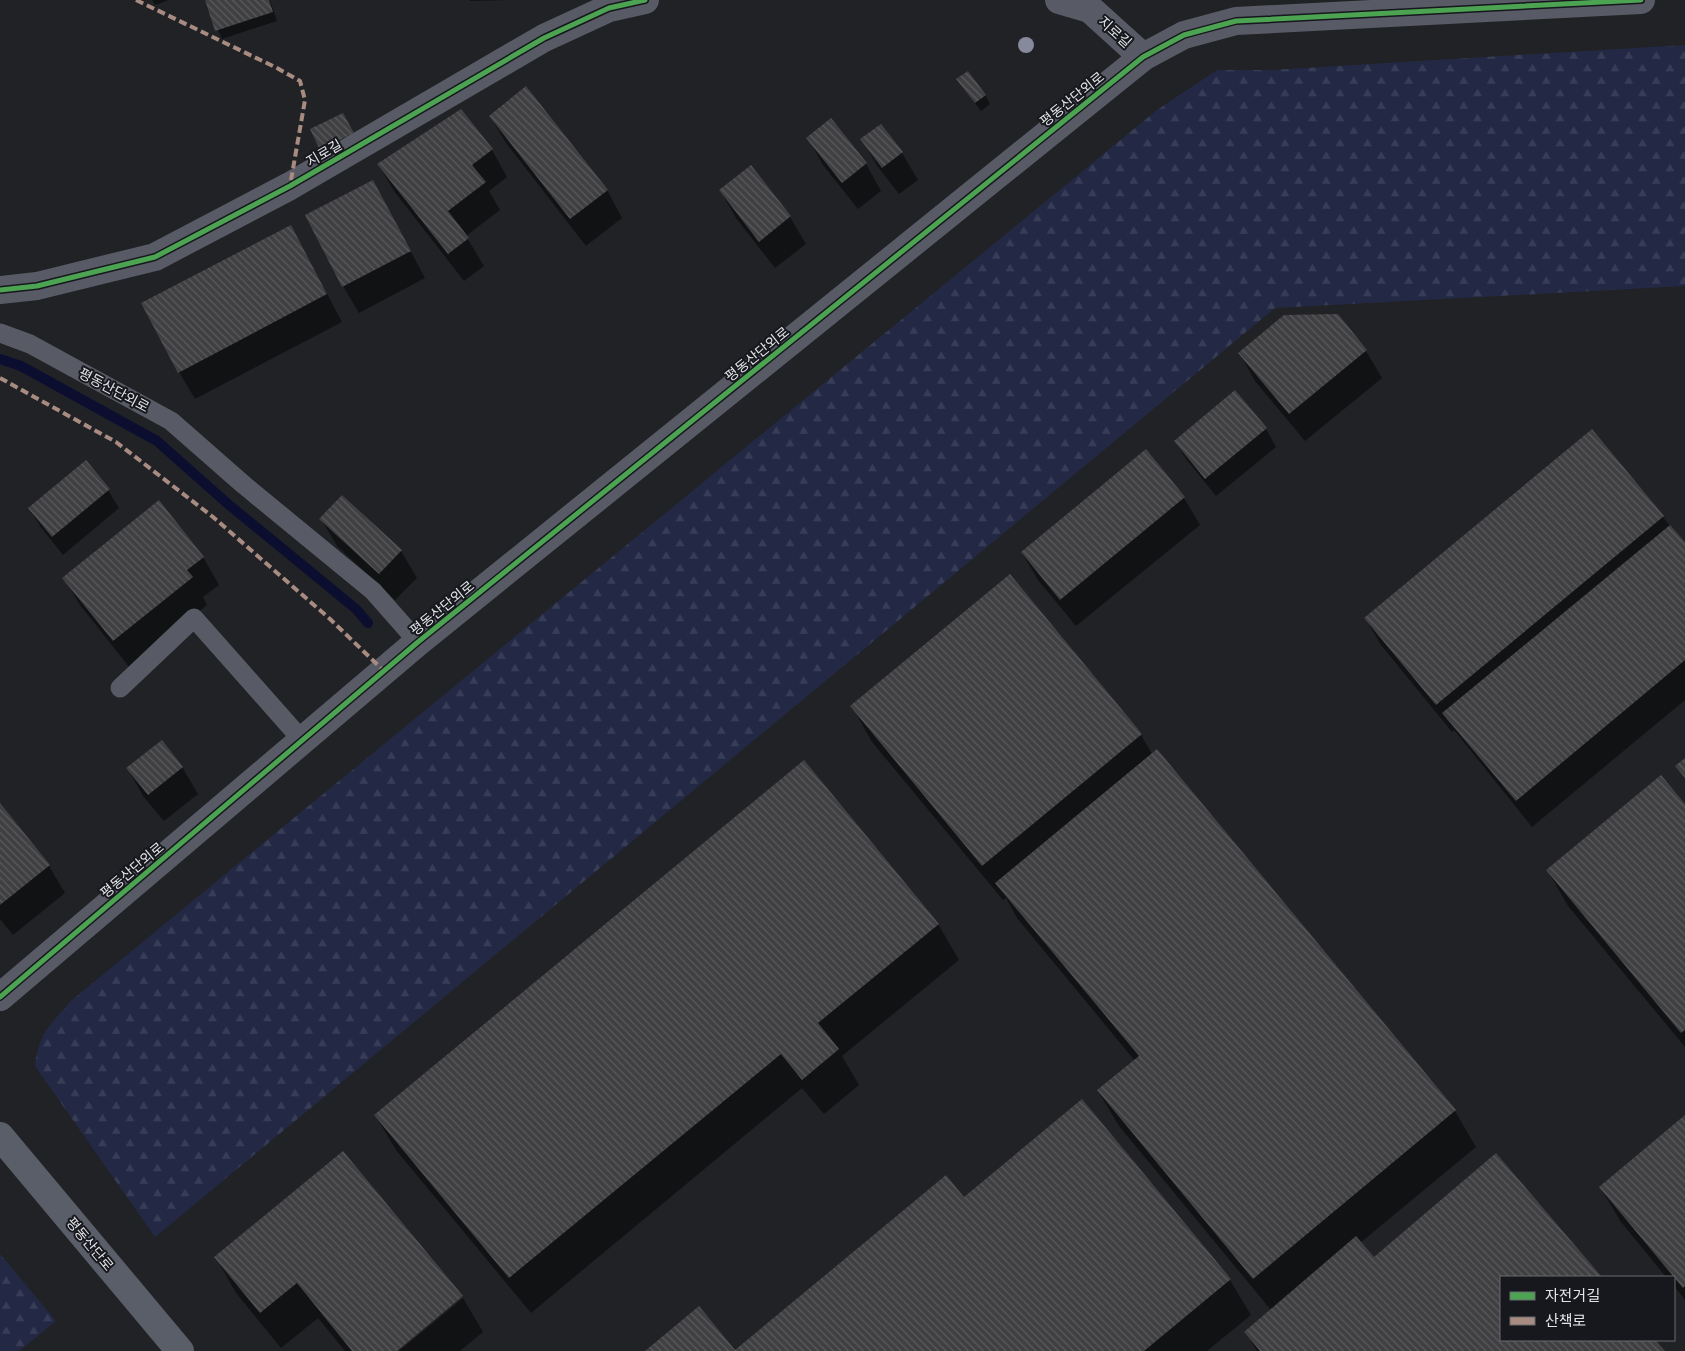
<svg xmlns="http://www.w3.org/2000/svg" width="1685" height="1351" font-family="'IBM Plex Sans','Noto Sans KR',sans-serif">
	<style>
		.forest { fill: url(#forest-firs) }
		.shadow { fill: #0007 }
		.lines { fill: none; stroke-linecap: round; stroke-linejoin: round }
		.stream { stroke: #0c0e30; stroke-width: 10 }
		.building { fill: url(#building-back-hatch) }
		.lane { stroke: #585a65; stroke-width: 19 }
		.street { stroke: #585a65; stroke-width: 28 }
		.secondary { stroke: #5a5e68; stroke-width: 28 }
		.quiet { stroke: #a88b81; stroke-width: 4; stroke-dasharray: 8 4; stroke-linecap: butt }
		.cycleway-casing { stroke: #16181d; stroke-width: 8 }
		.cycleway { stroke: #4ca352; stroke-width: 5 }
		.tree { fill: #868a9c }
		.labels { text-anchor: middle; dominant-baseline: central; stroke-width: 4; stroke-linejoin: round; paint-order: stroke }
		.street-label { font-size: 14px; fill: #e3e4e8; stroke: #16181d }
	</style>
	<defs>
		<pattern id="forest-firs" width="22" height="20" patternUnits="userSpaceOnUse" patternTransform="scale(1.25)"><rect width="22" height="20" fill="#232845"/><path d="M5 1l3.5 6h-7zM16 11l3.5 6h-7z" fill="#383d57"/></pattern>
		<pattern id="building-back-hatch" width="6" height="6" patternUnits="userSpaceOnUse" patternTransform="scale(1.25)"><rect width="6" height="6" fill="#404043"/><path d="M-1 5l2 2M0 0l6 6M5-1l2 2" fill="none" stroke="#5b5b5e"/></pattern>
	</defs>
	<rect width="100%" height="100%" fill="#212225"/>
	<!-- forest -->
	<path class="forest" d="M1685,45V286L1275,308L155,1237L35,1066C39,1032 50,1025 72,1000L1157,110L1217,70H1272Z
		M0,1254L56,1321L19,1351H0Z"/>
	<!-- shadow -->
	<path class="shadow" d="M152,0H169L155,5Z
		M206,0H270L277,21L222,39Z
		M470,0H510L470,1Z
		M958,80L985,95L990,104L981,111Z
		M461,111L492,150L507,177L489,191L500,210L466,236L484,266L464,281L394,191L378,164Z
		M343,114L358,142L326,158L321,149Z
		M490,116L607,190L622,218L586,246L506,143Z
		M880,126L902,153L918,180L899,194L878,167L862,140Z
		M808,138L866,164L881,191L858,209L823,165Z
		M373,181L425,278L359,313L343,286Z
		M720,190L790,217L806,244L775,268L736,218Z
		M291,226L342,322L195,399L179,372Z
		M1366,351L1382,378L1305,441L1255,381L1240,354Z
		M1266,429L1276,447L1216,496L1186,459L1175,441Z
		M1592,431L1685,544V700L1532,827L1454,730L1452,732L1381,645L1365,618Z
		M1145,451L1184,498L1200,525L1076,626L1038,580L1022,553Z
		M108,490L119,508L63,555L40,526L29,508Z
		M321,519L401,551L417,578L395,600L337,546Z
		M203,557L219,585L203,597L207,605L130,668L80,605L64,578Z
		M852,706L1141,735L1152,754L1157,751L1455,1111L1476,1147L1360,1243L1373,1259L1496,1154L1601,1277H1501V1340H1654L1663,1351H1257L1245,1332L1271,1310L1119,1126L1098,1091L1135,1061L1017,918L1006,898L1003,900L872,742Z
		M182,767L198,794L164,821L143,796L128,769Z
		M0,805L49,866L65,893L13,935L0,919Z
		M1685,806V1047L1568,906L1548,871Z
		M938,924L959,960L842,1056L859,1085L824,1114L802,1088L531,1313L396,1150L375,1115Z
		M1082,1101L1230,1280L1251,1315L1207,1351H735L964,1199Z
		M1685,1117V1300L1674,1286V1277H1666L1621,1222L1600,1187Z
		M343,1152L395,1351H345L318,1318L281,1348L236,1293L216,1258Z
		M463,1298L483,1332L460,1351H399Z"/>
	<g class="lines">
		<!-- stream -->
		<path class="stream" d="M0,359L21,366L157,441L228,504L356,609L368,623"/>
	</g>
	<!-- building -->
	<path class="building" d="M205,0H269L273,12L215,31Z
		M968,71L986,95L975,103L956,79Z
		M526,86L608,190L570,219L489,116Z
		M461,109L493,149L472,165L486,182L448,211L469,238L448,254L377,164Z
		M343,113L354,133L320,150L310,129Z
		M831,118L867,163L842,183L806,138Z
		M881,124L903,152L882,168L860,139Z
		M751,165L791,216L759,242L719,190Z
		M373,180L411,251L342,287L305,215Z
		M291,225L327,294L178,373L141,303Z
		M1338,314L1367,350L1289,414L1238,353L1284,315Z
		M1235,390L1267,428L1205,479L1174,441Z
		M1592,429L1664,516L1436,705L1364,618Z
		M1146,449L1185,497L1060,600L1021,552Z
		M86,460L110,489L52,537L28,508Z
		M342,495L402,550L379,574L319,519Z
		M159,500L204,557L187,570L193,577L113,641L62,578Z
		M1670,525L1685,542V660L1516,801L1442,713Z
		M1010,574L1142,734L982,866L850,706Z
		M162,740L183,767L148,795L126,768Z
		M1157,749L1456,1110L1253,1279L1097,1090L1139,1056L995,883Z
		M1685,758V778L1675,766Z
		M804,760L939,924L818,1023L839,1049L802,1080L781,1054L509,1278L374,1115Z
		M1661,775L1685,804V1030L1681,1033L1546,870Z
		M0,803L50,865L0,905Z
		M1082,1099L1231,1279L1144,1351H645L699,1306L735,1350L946,1175L964,1197Z
		M1685,1115V1286L1683,1288L1599,1187Z
		M343,1151L463,1296L397,1351H352L297,1283L260,1313L214,1257Z
		M1496,1153L1602,1277H1501V1340H1655L1665,1351H1260L1244,1332L1356,1236L1374,1257Z"/>
	<g class="lines">
		<!-- lane -->
		<path class="lane" d="M0,333L30,344L171,421L244,485L373,591L418,642
			M120,688L194,618L302,740"/>
		<!-- street -->
		<path class="street" d="M1059,0L1090,9L1143,57
			M0,290L37,286L155,257L290,186L544,38L609,8L645,0
			M0,997L418,642L1143,57L1184,35L1236,21L1641,0"/>
		<!-- secondary -->
		<path class="secondary" d="M0,1136L180,1351"/>
		<!-- quiet -->
		<path class="quiet" d="M136,0L277,68L300,81L305,100L290,186
			M0,378L116,442L213,517L330,619L384,671"/>
		<!-- cycleway casing -->
		<g class="cycleway-casing">
			<path id="cycleway" d="M0,290L37,286L155,257L290,186L544,38L609,8L645,0
				M0,997L418,642L1143,57L1184,35L1236,21L1641,0"/>
		</g>
		<!-- cycleway -->
		<use href="#cycleway" class="cycleway"/>
	</g>
	<!-- trees -->
	<circle class="tree" cx="1026" cy="45" r="8"/>
	<g class="labels">
		<!-- street labels -->
		<g class="street-label">
			<text transform="translate(1115 32) rotate(42)">지로길</text>
			<text transform="translate(1072 99) rotate(-39)">평동산단외로</text>
			<text transform="translate(324 153) rotate(-30)">지로길</text>
			<text transform="translate(757 354) rotate(-39)">평동산단외로</text>
			<text transform="translate(114 390) rotate(28)">평동산단외로</text>
			<text transform="translate(442 608) rotate(-39)">평동산단외로</text>
			<text transform="translate(132 870) rotate(-40)">평동산단외로</text>
			<text transform="translate(90 1244) rotate(50)">평동산단로</text>
		</g>
	</g>
	<!-- legend -->
	<rect x="1500" y="1276" width="175" height="65" fill="#16181d" stroke="#686a6e"/>
	<rect x="1510" y="1292" width="25" height="8" fill="#4ca352" stroke="#686a6e"/>
	<text x="1545" y="1301" font-size="15" fill="#e3e4e8">자전거길</text>
	<rect x="1510" y="1317" width="25" height="8" fill="#a88b81" stroke="#686a6e"/>
	<text x="1545" y="1326" font-size="15" fill="#e3e4e8">산책로</text>
</svg>
